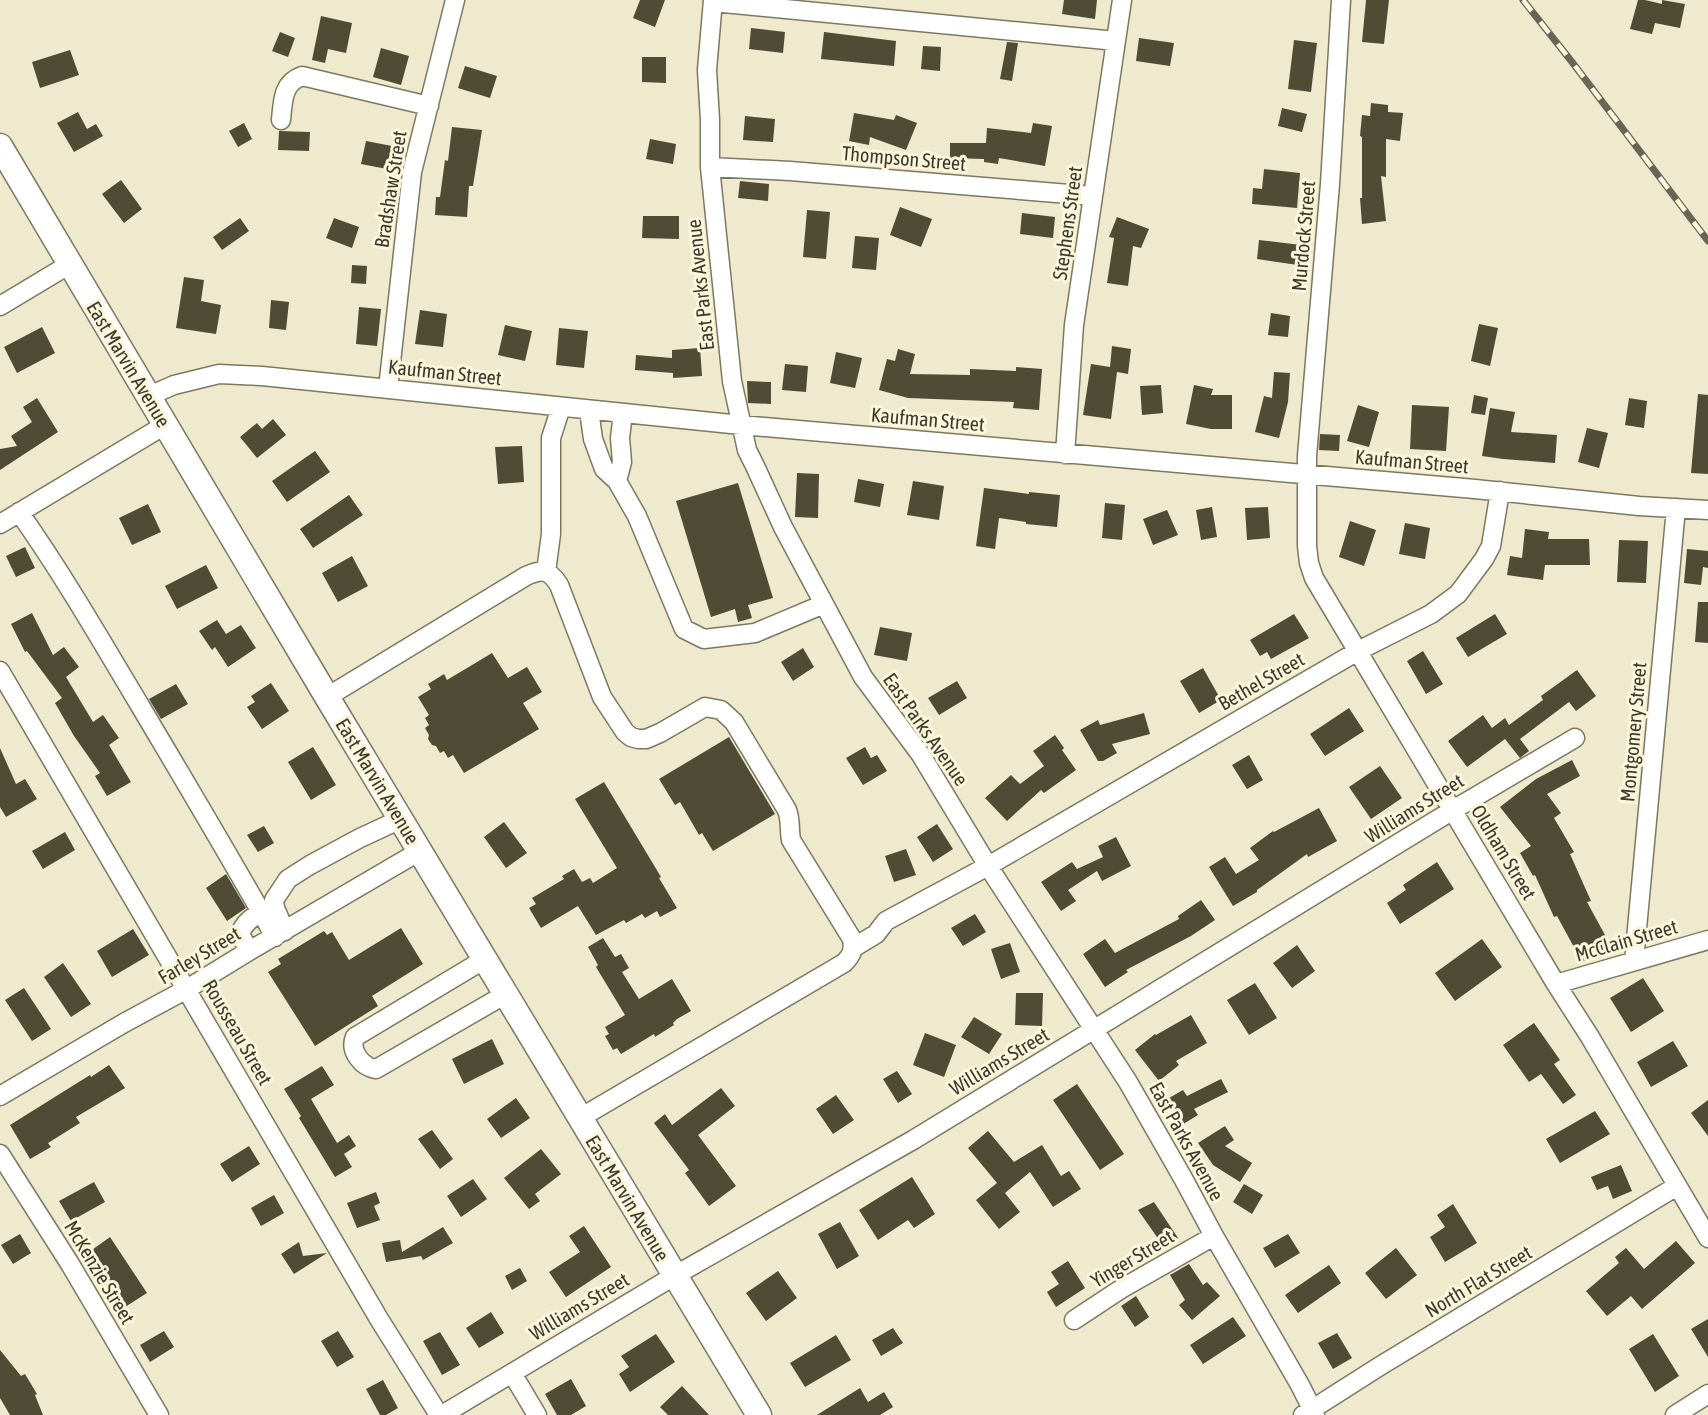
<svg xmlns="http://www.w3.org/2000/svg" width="1708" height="1415" font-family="'Asap Condensed',sans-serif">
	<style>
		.building { fill: #504b34 }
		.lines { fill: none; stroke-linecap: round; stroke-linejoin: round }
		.minor-casing { stroke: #7e7860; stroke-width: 21 }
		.major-casing { stroke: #7e7860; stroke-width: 27 }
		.minor { stroke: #fff; stroke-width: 18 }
		.major { stroke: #fff; stroke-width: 24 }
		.rail-casing { stroke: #686556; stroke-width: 7 }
		.rail { stroke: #fcf6db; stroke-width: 4.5; stroke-dasharray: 14; stroke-linecap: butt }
		.labels { text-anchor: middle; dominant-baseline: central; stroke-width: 6; stroke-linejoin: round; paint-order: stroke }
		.street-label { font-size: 20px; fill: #3c3a2f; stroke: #fcf6db }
	</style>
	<rect width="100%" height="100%" fill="#efe9ce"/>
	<!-- building -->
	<path class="building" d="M640,0H665L655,27L633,18Z
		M1064,0H1097L1095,19L1062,14Z
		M1366,0H1389L1384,44L1362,42Z
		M1638,0H1645L1662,4V0L1685,4L1680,28L1655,23L1652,34L1630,29Z
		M321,16L352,23L346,53L328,49L325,63L312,60Z
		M751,28L785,32L783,53L749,49Z
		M280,32L295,38L288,57L272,51Z
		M824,32L896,41L894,66L821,59Z
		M1139,38L1174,43L1170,66L1136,61Z
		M1294,40L1317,43L1311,92L1288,89Z
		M1007,42L1018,43L1012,81L1000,79Z
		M923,46L941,47L940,71L921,69Z
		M381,48L409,56L401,85L373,77Z
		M70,50L79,75L40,88L32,62Z
		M642,57H666V83L642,82Z
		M465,66L497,76L490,98L458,88Z
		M1371,103L1388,105V112L1403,113L1400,141L1386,139V177L1381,176L1386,221L1362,224L1360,198H1362V137L1360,136L1362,115L1370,116Z
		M1282,108L1307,114L1302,132L1278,126Z
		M78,112L87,129L96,124L103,136L74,152L57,123Z
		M854,113L894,120L896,115L917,123L906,150L870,137L869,145L849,141Z
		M745,116L775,119L773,142L743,140Z
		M244,123L252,139L238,147L229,131Z
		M1033,123L1052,126L1045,166L999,158L998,164L984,162V159L950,158V143H986L987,128L1031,133Z
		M452,127L482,130L473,186H469L467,217L435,215L436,197H440L445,160L448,161Z
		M279,131L310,132L309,151L278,150Z
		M650,139L676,144L673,164L646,159Z
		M366,141L392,146L387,169L361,164Z
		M1264,169L1300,173L1297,208L1252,204L1253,188L1262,189Z
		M121,180L142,209L124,223L102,194Z
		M740,181L769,184L768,201L738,198Z
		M900,207L932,219L921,247L890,235Z
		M807,210L830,212L826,259L803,257Z
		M1022,213L1055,217L1053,238L1020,234Z
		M643,216H679V239L642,238Z
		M1117,217L1149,229L1141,248L1133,246L1128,286L1107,283L1114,238L1109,237Z
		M240,218L249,231L222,250L213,237Z
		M334,218L359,227L352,248L326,238Z
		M855,236L879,238L876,270L852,268Z
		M1259,240L1301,245L1298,265L1257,259Z
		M352,265L367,266L366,284L351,283Z
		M184,277L204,280L201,301L221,305L216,334L176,328Z
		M271,300L289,302L286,330L269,328Z
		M359,307L381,309L377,346L356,344Z
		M420,310L447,314L443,347L415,344Z
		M1271,313L1290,316L1288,337L1268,335Z
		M1479,324L1498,328L1490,366L1471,361Z
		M505,325L532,331L525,361L498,355Z
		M42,327L55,353L17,373L4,347Z
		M559,328L588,331L584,368L556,365Z
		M1112,346L1131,349L1128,374L1117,372L1111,419L1083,415L1091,364L1110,367Z
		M700,348L702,376L673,378V373L635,370L636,355L672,358V350Z
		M898,349L915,354L910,374L970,375V369L1016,371V367L1042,369L1039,410L1013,408L1014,402L908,398L879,390L887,359L895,361Z
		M836,352L862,358L855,388L830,383Z
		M785,364L808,366L806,392L782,390Z
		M1274,372L1290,373L1288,402L1279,438L1255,432L1264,396L1272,398Z
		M747,381L771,382V404L748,403Z
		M1161,385L1163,413L1142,415L1140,386Z
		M1194,385L1213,389L1211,395H1232V429H1211L1186,424Z
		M1698,394L1708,395V474L1691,473Z
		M1474,395L1488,398L1485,415L1471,413Z
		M37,398L58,432L0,470V449L17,446L11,436L32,422L23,407Z
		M1629,398L1647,401L1644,428L1625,425Z
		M1358,405L1379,412L1369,447L1347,441Z
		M1412,405L1449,407L1446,451L1410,449Z
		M1490,408L1515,412L1511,432L1557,435L1555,463L1503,459L1482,456Z
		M273,419L286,435L257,458L240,437L257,423L262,429Z
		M1587,428L1608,433L1599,468L1578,462Z
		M1320,434L1340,435L1339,451L1319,450Z
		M522,446L524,482L498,484L495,447Z
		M315,451L330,472L287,502L272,481Z
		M797,473L819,474L818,518L795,517Z
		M858,479L884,484L880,507L854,502Z
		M913,481L944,486L939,520L907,515Z
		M738,483L773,598L748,605L752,618L738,622L735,609L711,617L676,501Z
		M984,488L1029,494V492L1060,495L1057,527L1026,524V522L999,518L995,549L976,546Z
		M349,495L363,515L313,548L300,529Z
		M1105,503L1125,505L1122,540L1102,538Z
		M148,504L161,532L132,545L119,518Z
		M1212,507L1217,537L1201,540L1196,510Z
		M1268,507L1270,538L1247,540L1245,508Z
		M1167,510L1178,535L1153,545L1143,519Z
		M1350,521L1376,530L1364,566L1339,557Z
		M1405,523L1430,528L1425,559L1399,554Z
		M1525,529L1549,532L1548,539H1589L1590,565H1545L1543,580L1507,575L1510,556L1522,558Z
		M1619,540L1648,541L1646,583L1617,582Z
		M25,547L35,568L16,577L6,556Z
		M1687,549L1708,551V568L1703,567L1701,585L1684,583Z
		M352,556L368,586L338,602L322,573Z
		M206,565L218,588L177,609L165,586Z
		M1698,602H1708V643L1695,642Z
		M32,613L53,655L64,647L79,667L66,677L93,722L103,715L119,738L109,745L131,782L107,796L95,776L100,773L74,736L55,703L62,698L27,651L25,652L11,624Z
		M1294,614L1309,638L1271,659L1267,652L1260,656L1250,640Z
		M1495,614L1507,634L1468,657L1456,638Z
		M217,620L226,634L241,625L256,648L228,667L215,647L212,650L199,631Z
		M880,627L912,633L907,661L874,655Z
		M803,648L814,667L793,681L781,662Z
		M1423,651L1443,684L1426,694L1407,661Z
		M492,653L508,678L527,667L542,692L523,703L539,729L464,773L453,755L448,758L444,751L440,753L436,746L432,745L428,739L429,735L425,728L429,725L425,718L429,715L418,697L431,689L428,684L444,674L447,680Z
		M1203,668L1221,700L1199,713L1180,681Z
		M1577,670L1596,696L1576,711L1569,702L1520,739L1529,751L1520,758L1505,739L1467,767L1448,741L1483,715L1492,728L1505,718L1509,725L1543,700L1541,696Z
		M957,681L967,698L939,715L928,698Z
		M271,683L289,711L262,729L247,707L255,702L251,696Z
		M176,684L188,704L161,719L149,699Z
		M1349,708L1364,731L1325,756L1310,734Z
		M1144,713L1150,734L1112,744L1117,753L1103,761H1098L1080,730L1098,720L1100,725Z
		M1055,735L1064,748L1062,750L1076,770L1044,793L1041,790L1007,821L985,798L1011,775L1020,784L1044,766L1033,751Z
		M729,737L775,814L713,851L702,833L699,835L680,802L675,805L659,779Z
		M313,747L336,785L311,800L288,762Z
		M865,747L871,758L877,755L887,771L863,785L846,758Z
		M0,748L16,784L25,779L37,799L6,817L0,807Z
		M1249,755L1263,780L1247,789L1232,765Z
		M1572,760L1580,776L1547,794L1561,813L1554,818L1574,852L1570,854L1591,901L1587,902L1611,946L1582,962L1557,916L1554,917L1535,875L1533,876L1520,853L1531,846L1500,807L1536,779Z
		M1380,766L1402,798L1371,819L1349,787Z
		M604,782L661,877L659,878L677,908L660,917L657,911L645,918L642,914L626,923L624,920L596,935L578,906L541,928L529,908L536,904L532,898L564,879L562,876L574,869L582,882L590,878L593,883L617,868L575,799Z
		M1319,808L1337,841L1308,857L1307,854L1257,890V892L1233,906L1209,867L1225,857L1236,874L1259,860L1250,848L1273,831L1274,832Z
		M504,822L527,853L506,868L484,837Z
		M937,824L953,849L933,862L917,837Z
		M264,826L274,843L258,852L247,835Z
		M65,832L75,850L43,869L32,851Z
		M1116,837L1131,866L1102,881L1097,871L1068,890L1076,901L1061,911L1041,882L1072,862L1077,869L1103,857L1098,846Z
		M906,849L916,875L894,882L885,856Z
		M1437,862L1454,889L1400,924L1387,903L1406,890L1403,885Z
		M226,874L246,908L227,921L206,888Z
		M1201,900L1215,920L1191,936L1126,970L1128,972L1105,987L1083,954L1105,939L1115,953L1179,919L1178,916Z
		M975,914L986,932L963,946L951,928Z
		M401,928L423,964L372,996L378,1006L315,1046L268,972L281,964L278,959L324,931L327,935L332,932L349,960Z
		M133,929L149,955L112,977L97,951Z
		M603,938L615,957L621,954L629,968L622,972L639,999L672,979L691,1011L677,1019L673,1023L674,1025L655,1037L654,1034L621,1054L617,1048L613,1050L605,1036L609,1034L605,1027L625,1015L596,967L598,965L588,947Z
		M1482,939L1502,967L1455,1001L1435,973Z
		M1010,943L1020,972L1001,979L991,949Z
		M1297,945L1315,971L1292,988L1273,963Z
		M63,963L91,1004L71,1017L44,977Z
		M1643,978L1664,1011L1631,1032L1610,998Z
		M1255,983L1277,1018L1249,1035L1227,1000Z
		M24,988L51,1029L32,1041L5,1000Z
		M1016,993H1043L1042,1026L1015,1025Z
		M1191,1015L1207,1043L1176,1061L1179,1065L1159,1081L1135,1050L1155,1034L1156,1035Z
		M974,1017L1002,1034L989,1054L961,1037Z
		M1534,1023L1560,1060L1554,1064L1576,1095L1563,1104L1541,1074L1529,1082L1503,1045Z
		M925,1033L956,1045L944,1077L913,1065Z
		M492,1039L504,1064L464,1084L452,1059Z
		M1673,1041L1688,1066L1651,1087L1637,1062Z
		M109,1065L125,1088L76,1117L80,1123L48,1143L51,1147L30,1159L10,1125L90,1075L91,1077Z
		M322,1066L334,1085L311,1099L337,1143L349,1135L356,1146L344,1154L352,1167L335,1177L299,1118L301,1116L284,1089Z
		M897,1071L912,1094L898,1103L883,1079Z
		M1221,1079L1228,1092L1194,1109L1198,1115L1180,1126L1164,1101L1183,1090L1187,1096Z
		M1077,1084L1124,1154L1100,1170L1053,1100Z
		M721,1088L735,1106L698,1135L736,1186L709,1206L685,1173L689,1170L654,1123L665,1114L672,1125Z
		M836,1095L854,1120L833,1134L816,1109Z
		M516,1098L530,1118L501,1138L487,1119Z
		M1708,1100V1136L1691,1113Z
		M1595,1111L1610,1134L1560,1163L1546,1139Z
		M1225,1126L1234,1140L1225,1146L1252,1163L1240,1182L1213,1165L1198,1143Z
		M432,1130L453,1159L440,1169L418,1139Z
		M988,1131L1014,1162L1042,1145L1061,1176L1069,1171L1081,1189L1053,1207L1030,1172L1005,1193L1020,1212L999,1229L976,1200L997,1183L968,1148Z
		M249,1146L260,1164L232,1182L220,1164Z
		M541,1149L561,1174L535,1194L540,1201L529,1209L504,1178Z
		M1621,1165L1632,1191L1613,1199L1608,1186L1597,1190L1591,1177Z
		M912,1177L935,1214L914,1228L908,1220L878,1240L859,1210Z
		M473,1179L487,1199L461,1217L447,1196Z
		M94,1182L105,1202L71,1221L59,1201Z
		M1244,1184L1263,1195L1252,1214L1233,1202Z
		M376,1192L380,1203L374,1206L380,1220L357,1228L347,1203Z
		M274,1195L284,1213L261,1226L251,1208Z
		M1154,1202L1178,1238L1164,1247L1138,1210Z
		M1453,1204L1477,1243L1445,1262L1430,1237L1445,1227L1437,1215Z
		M840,1222L859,1256L837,1269L818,1234Z
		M584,1226L611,1267L566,1297L549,1272L580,1252L569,1236Z
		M443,1227L453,1243L423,1260L421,1256L386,1262L382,1243L400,1240L402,1252Z
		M20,1234L31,1253L13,1264L1,1245Z
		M1288,1234L1300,1253L1275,1268L1263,1248Z
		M110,1237L147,1293L125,1307L89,1252Z
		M1676,1241L1695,1263L1642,1309L1631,1296L1607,1316L1586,1291L1619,1263L1615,1257L1626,1248L1644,1269Z
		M299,1242L303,1256L327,1253L294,1274L281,1254Z
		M1396,1248L1417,1275L1386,1299L1365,1273Z
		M1068,1261L1085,1288L1056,1307L1047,1292L1059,1284L1051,1272Z
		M1189,1264L1203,1285L1207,1282L1220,1296L1192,1320L1179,1305L1185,1300L1170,1275Z
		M1329,1265L1341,1283L1298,1313L1285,1295Z
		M520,1268L527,1281L512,1290L505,1276Z
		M778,1271L797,1298L766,1321L746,1293Z
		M1136,1296L1149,1317L1135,1327L1121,1306Z
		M491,1312L504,1333L479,1348L466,1328Z
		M1233,1317L1246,1336L1203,1364L1190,1345Z
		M1708,1319V1357L1691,1329Z
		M893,1328L903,1343L881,1356L872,1340Z
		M164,1331L174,1347L150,1362L140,1345Z
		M338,1331L354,1357L337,1367L321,1341Z
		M440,1332L460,1365L442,1375L423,1341Z
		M1337,1333L1352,1358L1333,1369L1318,1343Z
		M656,1334L675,1362L630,1392L619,1374L629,1367L621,1356Z
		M1653,1334L1679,1376L1655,1392L1629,1349Z
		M836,1335L851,1360L805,1387L790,1363Z
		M0,1350L21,1376L25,1374L37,1394L35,1395L43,1415H10L0,1398Z
		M571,1379L586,1406L571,1415H557L545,1394Z
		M383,1380L398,1408L386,1415H380L366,1389Z
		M682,1386L709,1415H668L660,1407Z
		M860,1388L868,1402L884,1392L893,1407L880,1415H817Z"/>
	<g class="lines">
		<!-- minor casing -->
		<g class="minor-casing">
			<path id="minor" d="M713,0L707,70L710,120V167L732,381L747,450L755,466L783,527L863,677L921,755L988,866L1128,1082L1184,1180L1214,1236L1300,1385L1315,1415
				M1341,0L1330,184L1307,456V546L1309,563L1314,578L1556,984L1590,1037L1708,1238
				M713,2L1116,41
				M281,120C283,102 282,83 302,76L429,106
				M710,167L790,171L1093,196
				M0,306L70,264
				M388,389L412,172L455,0
				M149,396L174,385L219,374L262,376L741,425L1475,489L1639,506L1708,510
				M589,410L593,439L604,469L617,481L622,462L620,438L623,413
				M1065,454L1074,325L1122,0
				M617,481L637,516L684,629L704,639L755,633L824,604
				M19,512C64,576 102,642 142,709C187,785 232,860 275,937
				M0,524L165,425
				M546,572L551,534V438L561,407
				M0,671L379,1319L439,1415
				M327,697L526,576C542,569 549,569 559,585L602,697L625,732L631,737L638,739H646L660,733L705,707L721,710L734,722L787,810C791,820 789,829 791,840L852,939C854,950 852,955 844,963L580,1118
				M285,931L275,908L274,900L288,879L310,865L360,838L401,819
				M853,948L876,934L886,921L988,866L1358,651L1431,614L1458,594L1484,559L1491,546L1500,491
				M249,951L240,934C244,923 251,918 261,912
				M485,959L355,1037C349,1051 362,1067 376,1069L506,994
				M1634,961L1676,508
				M1556,984L1708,940
				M0,1096L124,1023L187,989L249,951L420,851
				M0,1154L70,1264L159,1415
				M1074,1320L1121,1289L1214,1236
				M512,1373L537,1415
				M442,1415L674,1276L913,1140L1453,810L1575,738
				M1303,1415L1380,1366L1677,1186
				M1675,1415L1708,1394"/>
		</g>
		<!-- major casing -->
		<g class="major-casing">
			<path id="major" d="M0,146L327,697L759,1415"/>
		</g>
		<!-- minor -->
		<use href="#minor" class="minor"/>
		<!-- major -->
		<use href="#major" class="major"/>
		<!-- rail casing -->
		<g class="rail-casing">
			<path id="rail" d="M1523,0L1572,62L1708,241"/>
		</g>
		<!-- rail -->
		<use href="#rail" class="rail"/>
	</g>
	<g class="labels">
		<!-- street labels -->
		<g class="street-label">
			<text transform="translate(904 158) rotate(5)">Thompson Street</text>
			<text transform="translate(390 189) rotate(-81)">Bradshaw Street</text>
			<text transform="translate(1067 223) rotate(-82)">Stephens Street</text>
			<text transform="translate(1303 236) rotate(-85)">Murdock Street</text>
			<text transform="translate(700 285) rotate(-96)">East Parks Avenue</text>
			<text transform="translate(129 364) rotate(59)">East Marvin Avenue</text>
			<text transform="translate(445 372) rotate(6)">Kaufman Street</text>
			<text transform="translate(928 419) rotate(5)">Kaufman Street</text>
			<text transform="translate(1412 461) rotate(5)">Kaufman Street</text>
			<text transform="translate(1261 681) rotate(-30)">Bethel Street</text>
			<text transform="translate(926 729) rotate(55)">East Parks Avenue</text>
			<text transform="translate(1633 732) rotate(-85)">Montgomery Street</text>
			<text transform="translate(378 781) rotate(59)">East Marvin Avenue</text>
			<text transform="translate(1414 808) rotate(-32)">Williams Street</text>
			<text transform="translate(1504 852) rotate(59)">Oldham Street</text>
			<text transform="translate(1626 940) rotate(-16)">McClain Street</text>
			<text transform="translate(199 955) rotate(-31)">Farley Street</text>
			<text transform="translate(238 1032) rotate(60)">Rousseau Street</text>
			<text transform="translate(999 1061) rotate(-31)">Williams Street</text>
			<text transform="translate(1187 1141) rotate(61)">East Parks Avenue</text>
			<text transform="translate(628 1198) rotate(59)">East Marvin Avenue</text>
			<text transform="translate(1132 1258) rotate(-31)">Yinger Street</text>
			<text transform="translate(100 1272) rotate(59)">McKenzie Street</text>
			<text transform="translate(1478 1281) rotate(-31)">North Flat Street</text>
			<text transform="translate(579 1306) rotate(-31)">Williams Street</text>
		</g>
	</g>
</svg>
